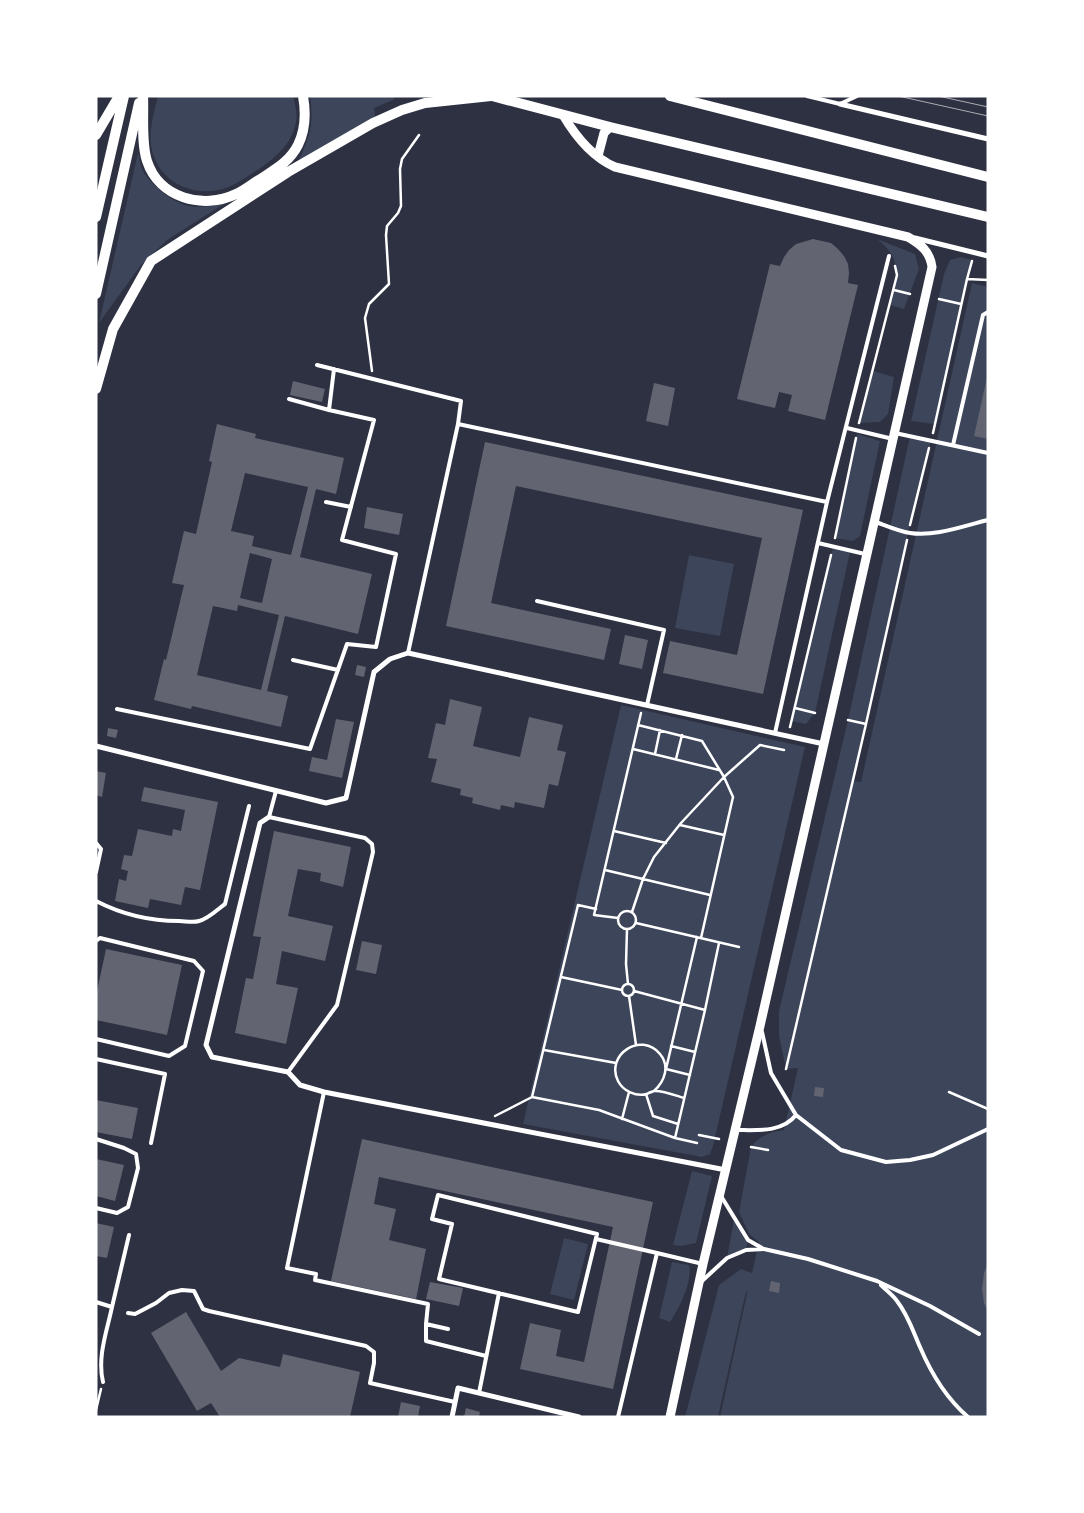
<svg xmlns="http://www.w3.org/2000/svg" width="1084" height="1513" font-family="'Source Serif 4',serif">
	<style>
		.green { fill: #3c4559 }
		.building { fill: #626471; fill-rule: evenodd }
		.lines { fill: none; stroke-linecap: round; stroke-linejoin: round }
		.path { stroke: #fff; stroke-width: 2.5 }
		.service { stroke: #fff; stroke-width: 4 }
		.minor { stroke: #fff; stroke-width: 5 }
		.tertiary { stroke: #fff; stroke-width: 9 }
		.secondary { stroke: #fff; stroke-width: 10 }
		.tram { stroke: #abadb3; stroke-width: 1 }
	</style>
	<rect width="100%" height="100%" fill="#2d3142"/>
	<!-- green -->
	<path class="green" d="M158,96H293C295,104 298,114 296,122C292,145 274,159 256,171C246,177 237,184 226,188C192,199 156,181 151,145C149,129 154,112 158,96Z
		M310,96H395L393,100L374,108L375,117L298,162C310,135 314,126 310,96Z
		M138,153C140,158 140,166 143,171C151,185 173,203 189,206C201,208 213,206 224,204L167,240L141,265L99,323Z
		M877,239L915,254L919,269L904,309L890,305C897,278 903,258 877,239Z
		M961,257L972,260L934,424L911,421L944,274L950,260Z
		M972,283L988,287V1417H720L748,1289L745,1296L718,1417H685L719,1285L741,1269L752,1273L759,1242L749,1234L739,1212L751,1147C759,1135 771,1132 784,1130L798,1068L786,1069L779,1036V1011L848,720L910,436L931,440L908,533L853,781L861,782Z
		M873,371L894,377L888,414L880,422L859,423Z
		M857,434L880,441L860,536L853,541L835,538Z
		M833,547L850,552L815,713L806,724L791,721Z
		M689,555L734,564L720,636L675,628Z
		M621,705L805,747L713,1146L710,1154L702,1157L523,1124Z
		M692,1171L712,1176L696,1243L681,1246L673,1245Z
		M734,1219L748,1240L746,1250L727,1258Z
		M564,1238L588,1244L574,1300L550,1294Z
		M672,1262L689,1265C693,1281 679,1309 670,1322L659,1318Z"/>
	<!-- building -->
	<path class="building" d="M813,239L831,243L838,249L844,256L848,264L849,273L848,283L858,285L825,420L788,411L792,395L779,392L775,408L737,399L770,264L780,266L784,257L789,250L796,244Z
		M987,377H988V439L974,436Z
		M293,381L325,389L322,402L290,395Z
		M654,383L675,388L668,426L646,421Z
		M217,424L256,434L255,438L344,458L336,494L316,489L300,557L372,574L358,634L285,616L267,691L288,696L281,727L192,706L191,709L154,700L164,659L166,660L184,585L172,583L184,531L196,534L212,462L209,461ZM245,473L308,487L291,555L252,546L254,536L231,531ZM250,553L272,559L262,603L240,598ZM238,605L279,615L261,690L197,675L213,606L237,611Z
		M485,442L803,510L763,694L663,673L670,641L737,655L762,538L516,486L491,603L611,629L604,660L446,626Z
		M367,507L403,514L399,535L364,528Z
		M625,635L648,640L642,669L619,664Z
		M357,665L366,667L364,677L355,675Z
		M450,699L482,707L473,746L520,757L529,717L563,725L557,750L566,752L558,786L549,784L544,808L515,802L514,808L501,805L500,810L472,803L473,798L460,795L461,789L431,782L437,759L428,758L436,723L445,725Z
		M336,719L354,722L342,778L309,771L312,757L327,760Z
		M108,728L118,730L116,738L107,736Z
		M96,771L106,773L102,797L96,795Z
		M144,787L218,802L200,890L185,887L181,905L150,899L148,908L115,901L119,879L126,881L128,871L121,869L124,855L132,856L138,829L172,836L173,829L181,831L185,810L141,801Z
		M274,831L351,847L343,887L320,881L321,873L298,869L288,916L333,926L325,961L282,951L276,984L298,988L286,1044L235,1033L246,978L253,979L261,937L253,936Z
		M362,941L382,945L376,974L356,970Z
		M106,949L182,965L167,1035L96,1020V996Z
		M815,1087L824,1088L823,1097L814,1096Z
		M96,1100L138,1108L132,1139L96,1132Z
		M362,1139L653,1202L613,1389L520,1369L530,1323L561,1330L556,1356L584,1362L613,1227L379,1177L374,1204L396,1209L389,1240L426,1249L416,1299L331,1281Z
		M96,1159L124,1165L115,1201L96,1196Z
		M96,1223L114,1227L107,1258L96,1256Z
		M988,1263V1312L984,1303L982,1289L984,1273Z
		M771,1281L780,1283L779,1293L769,1291Z
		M430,1282L463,1288L459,1306L426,1299Z
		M186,1312L221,1371L239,1358L280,1367L283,1354L360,1372L350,1417H220L211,1403L197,1411L151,1333Z
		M401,1402L420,1406L418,1417H398Z
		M466,1408L480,1412L479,1417H464Z"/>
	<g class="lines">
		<!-- path -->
		<path class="path" d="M967,279L972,261
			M894,290L910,294
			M939,299L961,304
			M372,371L365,318L369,304L389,284L386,235L387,226L398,213L401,206L400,169L402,159L419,135
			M859,423L897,275L895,266
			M933,433L967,279L988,280
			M910,525L929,448
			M835,538L856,438
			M795,708L815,713
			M848,720L866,724
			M638,725L702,741L724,777L733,797L701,938
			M790,727L831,555
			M633,749L719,770
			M655,754L660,730
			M676,759L682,735
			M680,825L724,835
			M614,831L666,843
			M605,870L710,895
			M596,909L578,905L532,1097L599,1110L675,1138
			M618 920a9 9 0 1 1 18 0a9 9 0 1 1-18 0Z
			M632,912L643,879L654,857L681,823L724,777L760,745L784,750
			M618,918L594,915L641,713
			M636,923L739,947
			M627,929L626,964L628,984
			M561,977L622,990
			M622 990a6 6 0 1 1 12 0a6 6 0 1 1-12 0Z
			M634,991L705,1010L675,1138L697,1143
			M629,996L636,1045
			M705,1010L719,943
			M671,1046L695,1052
			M544,1050L616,1063
			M786,1069L866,724L907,540
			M690,1075L666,1069L697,937
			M654,1091C665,1081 670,1066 660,1054C641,1031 605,1055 618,1081C623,1091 636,1097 647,1094C648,1093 654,1091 654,1091C662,1090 677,1096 684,1098
			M949,1092L988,1109
			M646,1094L653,1116L678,1124
			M495,1116L532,1097
			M622,1119L629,1092
			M699,1135L719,1139
			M751,1147L768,1150
			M96,1410L101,1389"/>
		<!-- service -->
		<path class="service" d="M807,96L840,104L857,96
			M317,365L461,401L458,424
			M289,399L329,410
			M847,428L893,439
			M895,433L988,453
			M953,445L983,315L988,312
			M326,502L351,507
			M827,502L889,256
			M876,522C887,526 898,531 910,533C935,537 963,526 988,520
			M818,543L865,554
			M537,601L664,630L647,705
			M408,653L458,424L827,502L775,733
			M293,660L338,670
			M117,709L310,749L347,644L376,647L396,554L342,540L374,420L329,410L334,369
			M276,791L269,817L365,838L372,844L373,852L337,1005L288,1072
			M96,843L101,849L96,872
			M96,901C123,915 149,921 179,921C185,921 193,923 199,921C208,919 218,909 225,904L249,806
			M96,941L100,938L194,961L203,971L185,1046L169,1056L96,1039
			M762,1032L771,1073L796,1115L841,1150L886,1162L910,1160L933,1155L988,1129
			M96,1059L165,1074L151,1143
			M324,1092L287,1268L316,1274L315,1280L428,1304L426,1324
			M736,1130C756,1130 782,1133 796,1115
			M96,1139L124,1148L136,1154L138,1168L128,1207L117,1213L96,1208
			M438,1195L597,1234L578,1312L439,1279L452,1224L432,1219Z
			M721,1196L748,1240L762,1248
			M596,1239L657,1253
			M702,1281L727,1258L746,1250L764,1249L808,1259L877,1281L930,1306L979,1334
			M881,1285C886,1290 893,1295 897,1301C908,1315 913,1331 920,1347C931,1373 946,1398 968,1417
			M96,1302L112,1307L129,1235
			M128,1313L135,1314L156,1303L169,1293L182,1290L194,1291L203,1309L209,1311L366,1346L374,1352V1363L370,1383L455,1402
			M448,1329L426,1324V1341L486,1356
			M103,1382C97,1357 107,1331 112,1307
			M479,1393L499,1293
			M618,1417L657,1253L703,1264"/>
		<!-- minor -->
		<path class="minor" d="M840,104L988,139
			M915,238L988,256
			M96,746L326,803L346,798L374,672L390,659L408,653L824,744
			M269,817L260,823L206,1045L212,1057L288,1072L300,1085L324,1092L726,1170
			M452,1417L458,1388L579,1417"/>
		<!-- tertiary -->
		<path class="tertiary" d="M563,115C576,137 592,157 615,167L908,237C920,244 930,251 932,267L760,1026L703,1264L670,1417
			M598,156L604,133L610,127"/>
		<!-- secondary -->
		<path class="secondary" d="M143,96C144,115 141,143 147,161C159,198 203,210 236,194C245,190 253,183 262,178C276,169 290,161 298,145C306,129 306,113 303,96
			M492,96L610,127L988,217
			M670,96L988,177
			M96,135L119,96
			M96,217L124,96
			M96,294L139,103
			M96,389L113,329L151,261L288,172L373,123L402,110L425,103L491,96"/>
		<!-- tram -->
		<path class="tram" d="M898,96L988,116
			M938,96L988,107"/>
	</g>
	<!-- border -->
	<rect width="1084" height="1513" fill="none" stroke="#ffffff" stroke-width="195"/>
</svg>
